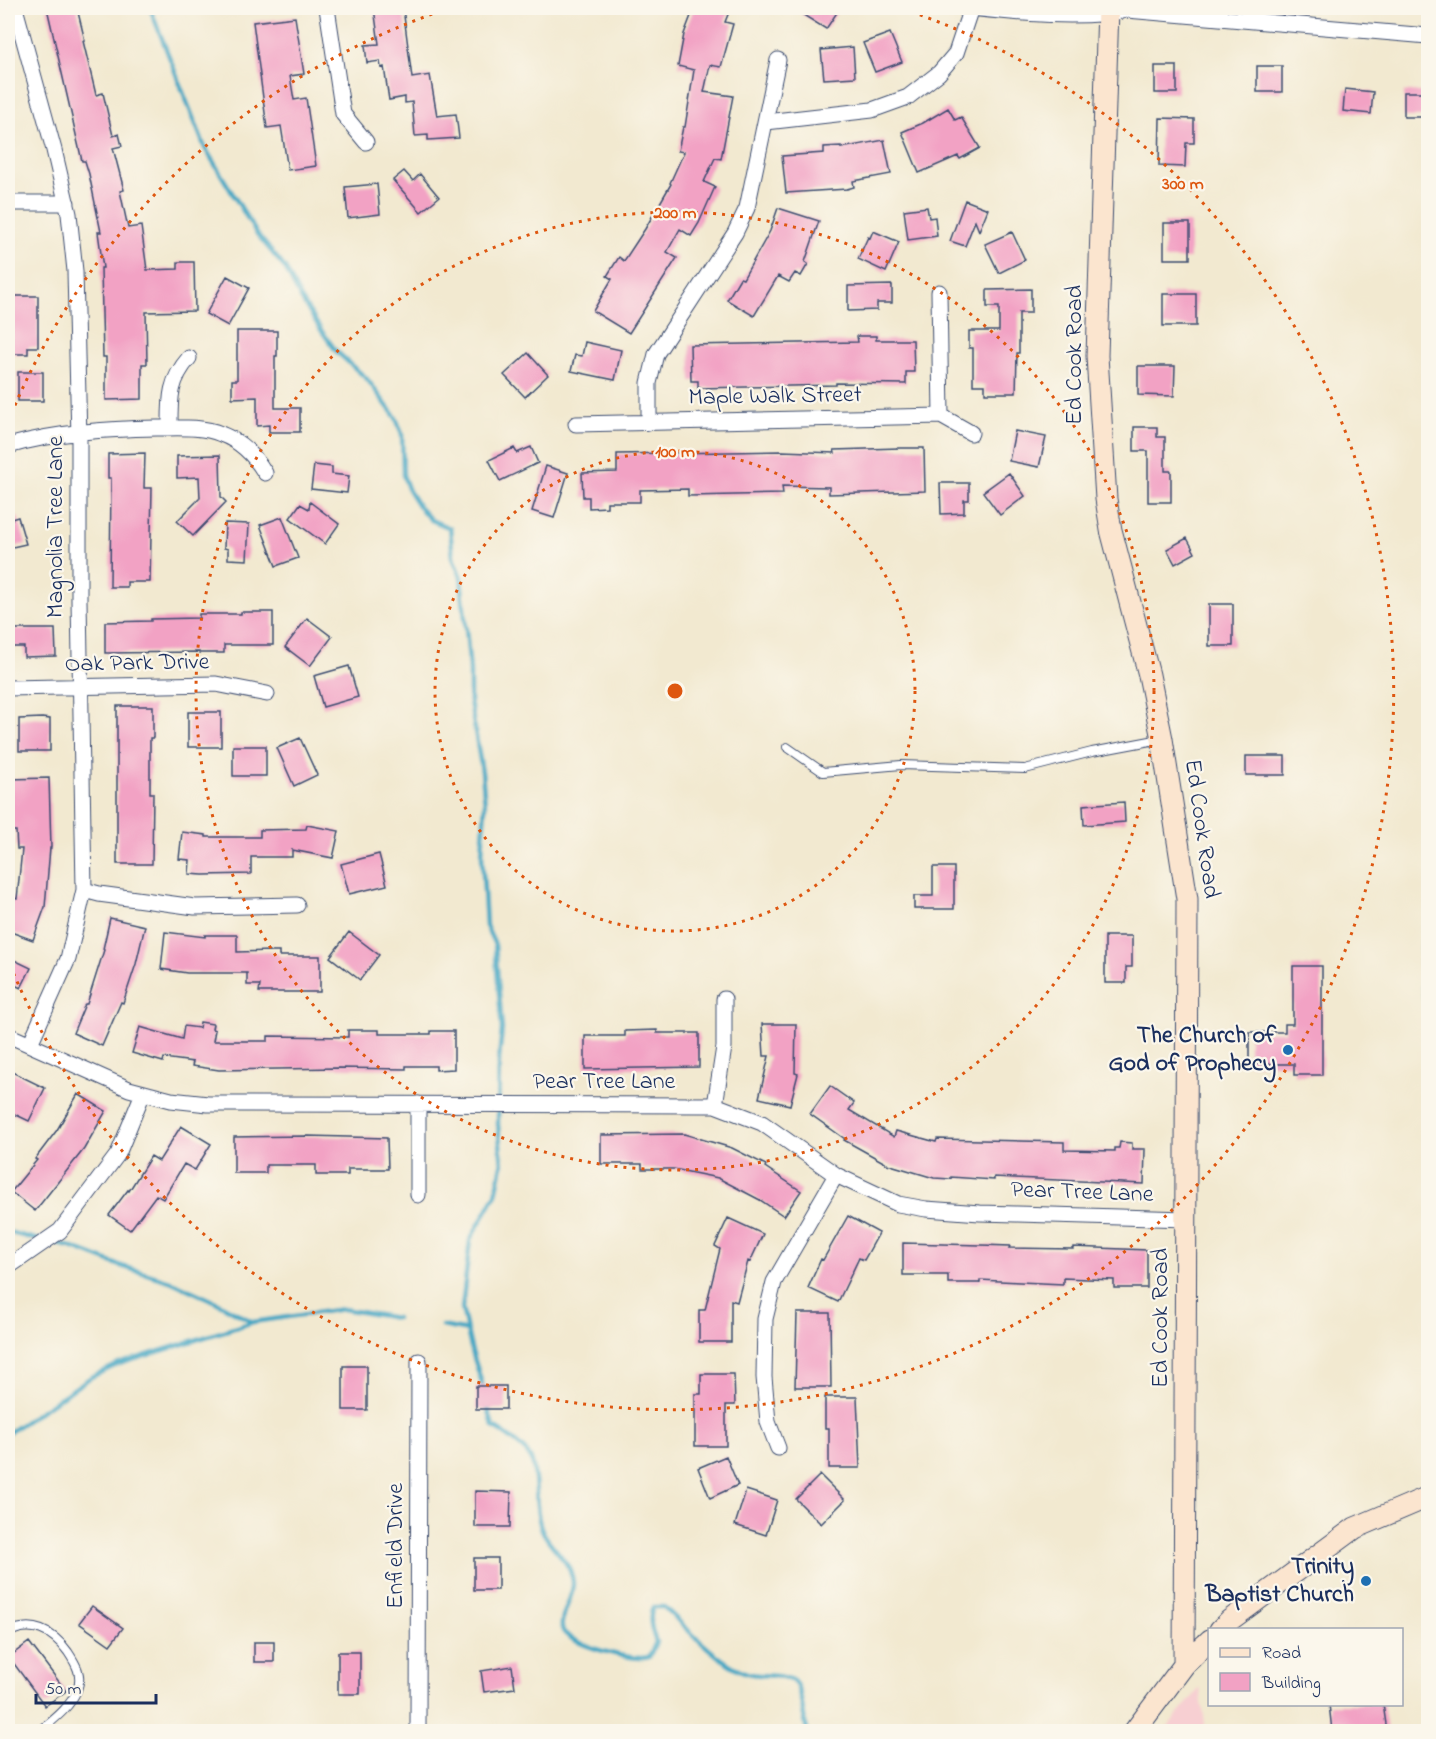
<svg xmlns="http://www.w3.org/2000/svg" width="1436" height="1739" font-family="'Indie Flower',sans-serif">
	<style>
		.built { fill: #f7cfd2 }
		.lines { fill: none; stroke-linecap: round; stroke-linejoin: round }
		.stream { stroke: #44a7c4; stroke-width: 4.5 }
		.building { fill: #f2a2c4 }
		.lane-casing { stroke: #3b4b6f; stroke-width: 10 }
		.street-casing { stroke: #3b4b6f; stroke-width: 17 }
		.secondary-casing { stroke: #3b4b6f; stroke-width: 23 }
		.lane { stroke: #fff; stroke-width: 8 }
		.street { stroke: #fff; stroke-width: 15 }
		.secondary { stroke: #fbe5cf; stroke-width: 21 }
		.ring { fill: none; stroke: #de5710; stroke-width: 3; stroke-dasharray: 3 6 }
		.poi-dot { fill: #1f6fb2; stroke: #fbf7ec; stroke-width: 2 }
		.labels { text-anchor: middle; dominant-baseline: central; stroke-width: 4.5; stroke-linejoin: round; paint-order: stroke }
		.street-label { font-size: 24px; fill: #1b2f5e; stroke: #fbf7ec }
		.poi-label { font-size: 24px; font-weight: bold; fill: #1b2f5e; stroke: #fbf7ec; text-anchor: end }
		.centre { fill: #de5710; stroke: #fbf7ec; stroke-width: 3 }
		.ring-label { font-size: 18px; text-anchor: middle; font-weight: bold; fill: #de5710; stroke: #fbf7ec; stroke-width: 4.5; stroke-linejoin: round; paint-order: stroke }
	</style>
	<rect width="100%" height="100%" fill="#fbf7ec"/>
	<filter id="ink" filterUnits="userSpaceOnUse"><feTurbulence type="fractalNoise" baseFrequency=".0167" numOctaves="2"/><feDisplacementMap in="SourceGraphic" scale="12" xChannelSelector="R" yChannelSelector="G"/><feConvolveMatrix kernelMatrix="1 2 1 2 8 2 1 2 1" color-interpolation-filters="sRGB"/></filter>
	<filter id="wash" filterUnits="userSpaceOnUse"><feTurbulence type="fractalNoise" baseFrequency=".008" numOctaves="4" result="noise"/><feDisplacementMap in="SourceGraphic" scale="24" xChannelSelector="R" yChannelSelector="G"/><feGaussianBlur stdDeviation="1.35" result="paint"/><feColorMatrix in="noise" values="0 0 0 0 0 0 0 0 0 0 0 0 0 0 0 0 0 1.4 0 .05"/><feComposite in="paint" operator="in"/></filter>
	<g filter="url(#wash)">
		<rect width="100%" height="100%" fill="#f2e9d0"/>
		<!-- built -->
		<path class="built" d="M1200,1688L1206,1731H1164Z"/>
		<g class="lines">
			<!-- stream -->
			<path class="stream" d="M150,8L205,148L257,234L285,268L300,297L321,330L336,351L367,379L396,418L402,434L403,475L409,491L419,507L431,520L450,528L453,558L461,577L470,671V701L482,772L485,805L482,855L486,926L495,945L502,1029L499,1059L498,1124L502,1165L496,1194L470,1240L462,1308L471,1348L484,1390
				M1428,914C1418,950 1420,982 1428,1018
				M8,1232L39,1240
				M50,1242L71,1247L118,1265L170,1281L216,1302L253,1322
				M442,1326L468,1331
				M487,1404L493,1427C503,1432 527,1449 531,1459C539,1480 533,1511 543,1532C551,1548 572,1562 573,1583C574,1597 557,1620 563,1631C572,1645 633,1662 649,1657L656,1642C652,1631 648,1618 653,1607H664C685,1627 720,1664 747,1673C758,1677 788,1673 795,1683C803,1693 802,1718 808,1732
				M8,1433L91,1377L119,1364L253,1322L343,1309L396,1318"/>
		</g>
		<g id="blocks">
			<!-- building -->
			<path class="building" d="M47,8H77L85,41H83L96,95L103,93L113,136L119,134L122,146L113,148L124,190L120,191L128,228L141,226L147,270L178,269V262H194L195,311L146,312L147,364H142V399L106,400V357H103L101,268H103L98,232H101L89,174L85,161H82Z
				M374,8H403L412,78L430,75L437,116L456,114L459,138L428,140V135L415,136L412,102L405,103V97L389,100L384,67L381,68L380,61L367,63L365,45L379,44Z
				M694,8H714L729,12L725,22L733,24L721,67L710,65L704,92L733,96L721,159L715,158L704,182L715,187L699,223L691,236L680,229L667,252L677,258L629,333L593,311L612,279L607,276L619,257L624,261L645,229L671,184L670,183L684,152L678,151L683,127H685L694,70L678,66L684,34Z
				M792,8H840L826,29Z
				M295,17L304,74L290,76L294,100L306,98L316,166L288,170L281,126L267,128L253,22Z
				M890,33L902,62L875,72L863,43Z
				M853,47L855,77L824,79L821,50Z
				M1155,66H1177V93H1155Z
				M1257,66H1282V92H1257Z
				M1345,89L1373,92L1371,114L1343,111Z
				M1404,92H1428V117H1404Z
				M948,108L955,120L961,117L980,148L960,159L958,156L919,173L902,132L923,123Z
				M1160,118L1194,119V143H1186L1185,167L1159,166Z
				M884,140L891,174L853,181L854,187L847,189L786,193L782,156L824,153V147L841,146V148Z
				M404,171L413,181L420,174L439,197L421,212L393,180Z
				M377,184L380,214L348,218L345,187Z
				M965,200L988,209L979,231L975,221L965,246L950,241Z
				M927,207L929,218L935,217L937,236L908,240L904,210Z
				M778,208L819,221L805,262L808,264L801,276L795,273L789,282L778,276L754,316L727,300L740,278L743,279L770,231Z
				M1164,223H1190V259H1164Z
				M873,231L899,242L886,272L858,259L868,237L870,238Z
				M1012,232L1025,260L999,273L985,244Z
				M227,276L249,288L228,326L206,314Z
				M892,285V303H877V310L848,311V286Z
				M1031,289V313H1019V353H1017L1016,393H985V385H973V348H969V331H999V307H987V290Z
				M1163,294H1196V326H1163Z
				M8,296H38V347H28V354H8Z
				M237,331H277V356H275V408H300V432H269V425L257,426V397L232,398V380H237Z
				M857,336H876V340H913L914,372H906V384L836,383V385L698,388V381H691L690,345L858,342Z
				M585,342L621,350L615,380L571,371L575,355L582,356Z
				M528,353L548,375L525,397L504,375Z
				M1138,366H1175L1174,396L1138,395Z
				M18,372H43V401H18Z
				M1134,427H1157V437H1165V471H1171V502H1148V451H1134Z
				M1015,431L1046,437L1039,467L1009,461Z
				M531,447L538,463L500,481L489,460L514,448L517,453Z
				M900,448H924L925,491L829,494V487L782,486L783,494L688,496V489L640,490V502H607V507L589,508V497H583L582,473L617,472V454L782,451L835,453L834,450Z
				M145,453L144,488H152L150,582H127V587H110L111,478H108V454Z
				M220,455L221,497L226,502L193,536L177,521L200,498L199,477L177,478V456Z
				M314,465L332,467V474L349,476L347,493L311,489Z
				M546,466L568,473L554,518L532,511Z
				M1009,473L1025,496L1000,515L983,492Z
				M940,483H969V500H964V513L941,514Z
				M310,502L339,524L325,544L290,518L300,504L309,509Z
				M18,517L26,544L8,548V520Z
				M282,517L298,558L276,566L260,525Z
				M225,523L249,524L247,560L228,559V549L224,548Z
				M1187,538L1195,553L1175,564L1167,549Z
				M1209,604H1233V646H1209Z
				M241,612H273V645H224V653H199V652L105,653V622L151,621V619L199,618V614H241Z
				M307,618L332,637L310,666L285,647Z
				M8,629H55L56,656L24,657V647H8Z
				M349,666L358,697L323,707L314,676Z
				M117,706H153V738H150V793H153L152,864H117Z
				M188,712H221V747H188Z
				M42,718L50,719V751H19V719Z
				M300,738L317,775L294,786L277,748Z
				M233,746H266V776H233Z
				M1246,756H1285V775H1246Z
				M49,778L51,848H50L45,907L33,940L8,931V896L17,899L22,849H17L16,831H9L10,779Z
				M1124,802L1125,822L1084,825L1083,805Z
				M307,825L339,831L333,858L292,850V857H251V874L203,875L189,874L190,860L179,859L182,832L206,835V837H260V830L306,829Z
				M379,854L387,885L349,894L341,864Z
				M933,867H954V909H914V896H933Z
				M110,918L145,926L136,964L123,1003L121,1002L102,1046L73,1033L85,1004H87L104,950L103,949Z
				M165,932L205,937V935H237V952L270,951V952H279V956H320V992H259L260,985H247V973H187L161,969Z
				M349,932L379,955L360,980L330,957Z
				M1105,936H1132V967H1126V983H1105Z
				M8,957L31,968L21,988L8,982Z
				M1293,966H1322V1075H1294V1064H1249V1032H1285V1024H1293Z
				M200,1022L213,1024L212,1029L215,1030L213,1041H268V1036L348,1037V1030H379V1034H431V1031H454V1069L436,1070V1066H406V1069L338,1068L219,1070L192,1066L193,1062L164,1058L163,1062L132,1053L140,1027L182,1039L184,1026L199,1028Z
				M762,1024H796L795,1073L798,1074L790,1105L759,1098L769,1056H764Z
				M657,1030V1033H699V1067L585,1069V1036H625V1031Z
				M8,1070L45,1088L29,1121L8,1111Z
				M830,1086L854,1103L849,1110L894,1137L896,1131L936,1142L937,1139L1064,1142V1150L1115,1151V1148H1119L1120,1142L1132,1143V1149H1145L1144,1184L994,1177V1180L951,1177V1179L934,1178L887,1164L844,1140L845,1139L810,1114Z
				M78,1094L106,1111L84,1149L35,1211L11,1192L37,1160L35,1159L57,1130Z
				M181,1126L211,1144L195,1170L184,1164L163,1199L156,1195L130,1230L109,1215L128,1190L129,1191L151,1156L159,1161Z
				M684,1134L732,1148L766,1165L765,1167L801,1191L784,1216L760,1200L718,1178L674,1169H642V1164H601V1135Z
				M308,1136L387,1138L388,1169H348V1175H316V1165H266V1173H234V1137Z
				M848,1216L879,1233L864,1260L859,1258L838,1302L808,1288L821,1259L823,1260Z
				M728,1218L763,1234L750,1262L748,1261L737,1302L731,1300V1342H699V1310H705L720,1249L715,1246Z
				M903,1243L981,1245L1010,1246L1009,1248L1073,1249V1247L1147,1250V1288H1114V1280L1063,1278V1284L980,1280V1283H948V1275H903Z
				M797,1313H830L831,1387H795Z
				M343,1366H367V1410H343Z
				M701,1374H734L735,1405H726V1446H695V1394H701Z
				M476,1386H506V1409H476Z
				M825,1397H857L860,1468H829V1428H825Z
				M726,1456L738,1485L710,1498L698,1468Z
				M820,1475L845,1500L821,1524L796,1499Z
				M746,1490L777,1500L766,1535L735,1525Z
				M475,1491L511,1492L510,1527H475Z
				M474,1558H498V1590H474Z
				M92,1606L123,1628L110,1645L79,1623Z
				M29,1642L66,1691L45,1706L9,1657Z
				M254,1642H274V1662H254Z
				M338,1652H360V1694H338Z
				M512,1666L515,1688L484,1692L481,1671Z
				M1329,1704H1383L1387,1731H1332Z"/>
		</g>
	</g>
	<g filter="url(#ink)">
		<use href="#blocks" fill-opacity="0" stroke="#3b4b6f" stroke-width="1.5"/>
		<g class="lines">
			<!-- lane casing -->
			<g class="lane-casing">
				<path id="lane" d="M787,747L823,772L901,765L1025,769L1092,752L1161,739
					M8,1633C31,1620 53,1631 68,1652C76,1664 83,1675 77,1690C70,1708 53,1720 39,1732"/>
			</g>
			<!-- street casing -->
			<g class="street-casing">
				<path id="street" d="M15,8L54,150L69,214L75,271L79,439V600L84,890L68,959L30,1044
					M327,8L343,114L366,142
					M971,8C1017,13 1082,20 1127,10L1428,36
					M766,122L872,110L908,97L939,73L956,53L971,8
					M8,203H67
					M939,292L941,416
					M649,423V383L656,354L735,233L747,208L778,60
					M576,424L941,416L971,433
					M170,428C170,399 169,381 189,358
					M8,446C57,432 106,429 157,428C178,428 202,426 221,434C240,441 255,456 265,473
					M8,688L216,684L267,694
					M84,890L99,894L195,907L297,905
					M8,1035L129,1089L171,1100L208,1104L715,1105L762,1123L836,1175L898,1204L926,1209L980,1213L1187,1219
					M418,1104V1195
					M715,1105L724,1047V999
					M8,1267L60,1231L118,1154L143,1093
					M778,1448L768,1422L764,1377L765,1319L774,1282L836,1175
					M418,1732L419,1361"/>
			</g>
			<!-- secondary casing -->
			<g class="secondary-casing">
				<path id="secondary" d="M1108,8L1097,356L1106,499L1111,530L1149,675L1162,739L1187,899L1184,1665
					M1220,1630L1230,1620L1355,1528L1428,1497
					M1134,1732L1184,1665L1210,1640"/>
			</g>
			<!-- lane -->
			<use href="#lane" class="lane"/>
			<!-- street -->
			<use href="#street" class="street"/>
			<!-- secondary -->
			<use href="#secondary" class="secondary"/>
		</g>
	</g>
	<!-- distance rings -->
	<g class="ring">
		<circle cx="675" cy="691" r="240"/>
		<circle cx="675" cy="691" r="479"/>
		<path d="M8 422A719 719 0 0 1 447 9M903 9A719 719 0 1 1 8 960"/>
	</g>
	<!-- markers -->
	<g class="poi-dot">
		<circle cx="1288" cy="1050" r="6"/>
		<circle cx="1366" cy="1581" r="6"/>
	</g>
	<g class="labels">
		<!-- street labels -->
		<g class="street-label">
			<text transform="translate(1075 355) rotate(-90)">Ed Cook Road</text>
			<text transform="translate(775 397) rotate(-1)">Maple Walk Street</text>
			<text transform="translate(56 527) rotate(-90)">Magnolia Tree Lane</text>
			<text transform="translate(137 664) rotate(-1)">Oak Park Drive</text>
			<text transform="translate(1201 829) rotate(82)">Ed Cook Road</text>
			<text x="604" y="1082">Pear Tree Lane</text>
			<text transform="translate(1082 1193) rotate(2)">Pear Tree Lane</text>
			<text transform="translate(1161 1318) rotate(-90)">Ed Cook Road</text>
			<text transform="translate(396 1546) rotate(-90)">Enfield Drive</text>
		</g>
		<!-- poi labels -->
		<g class="poi-label">
			<text x="1276" y="1036">The Church of<tspan x="1276" dy="28">God of Prophecy</tspan></text>
			<text x="1354" y="1567">Trinity<tspan x="1354" dy="28">Baptist Church</tspan></text>
		</g>
	</g>
	<circle cx="675" cy="691" r="9" class="centre"/>
	<g class="ring-label">
		<text x="1183" y="189">300 m</text>
		<text x="675" y="218">200 m</text>
		<text x="675" y="457">100 m</text>
	</g>
	<!-- margin -->
	<rect width="1436" height="1739" fill="none" stroke="#fbf7ec" stroke-width="30"/>
	<!-- legend -->
	<rect x="1208" y="1628" width="195" height="78" fill="#fbf7ec" stroke="#a1a7b3" stroke-width="1.5"/>
	<rect x="1220" y="1648" width="30" height="9" fill="#fbe5cf" stroke="#a1a7b3" stroke-width="1.5"/>
	<text x="1262" y="1658" font-size="18" fill="#1b2f5e">Road</text>
	<rect x="1220" y="1673" width="30" height="18" fill="#f2a2c4" stroke="#a1a7b3" stroke-width="1.5"/>
	<text x="1262" y="1688" font-size="18" fill="#1b2f5e">Building</text>
	<!-- scale -->
	<path d="M36 1694v9h120v-9" fill="none" stroke="#1b2f5e" stroke-width="3"/>
	<text x="45" y="1694" font-size="18" fill="#1b2f5e" stroke="#fbf7ec" stroke-width="4.5" paint-order="stroke">50 m</text>
</svg>
